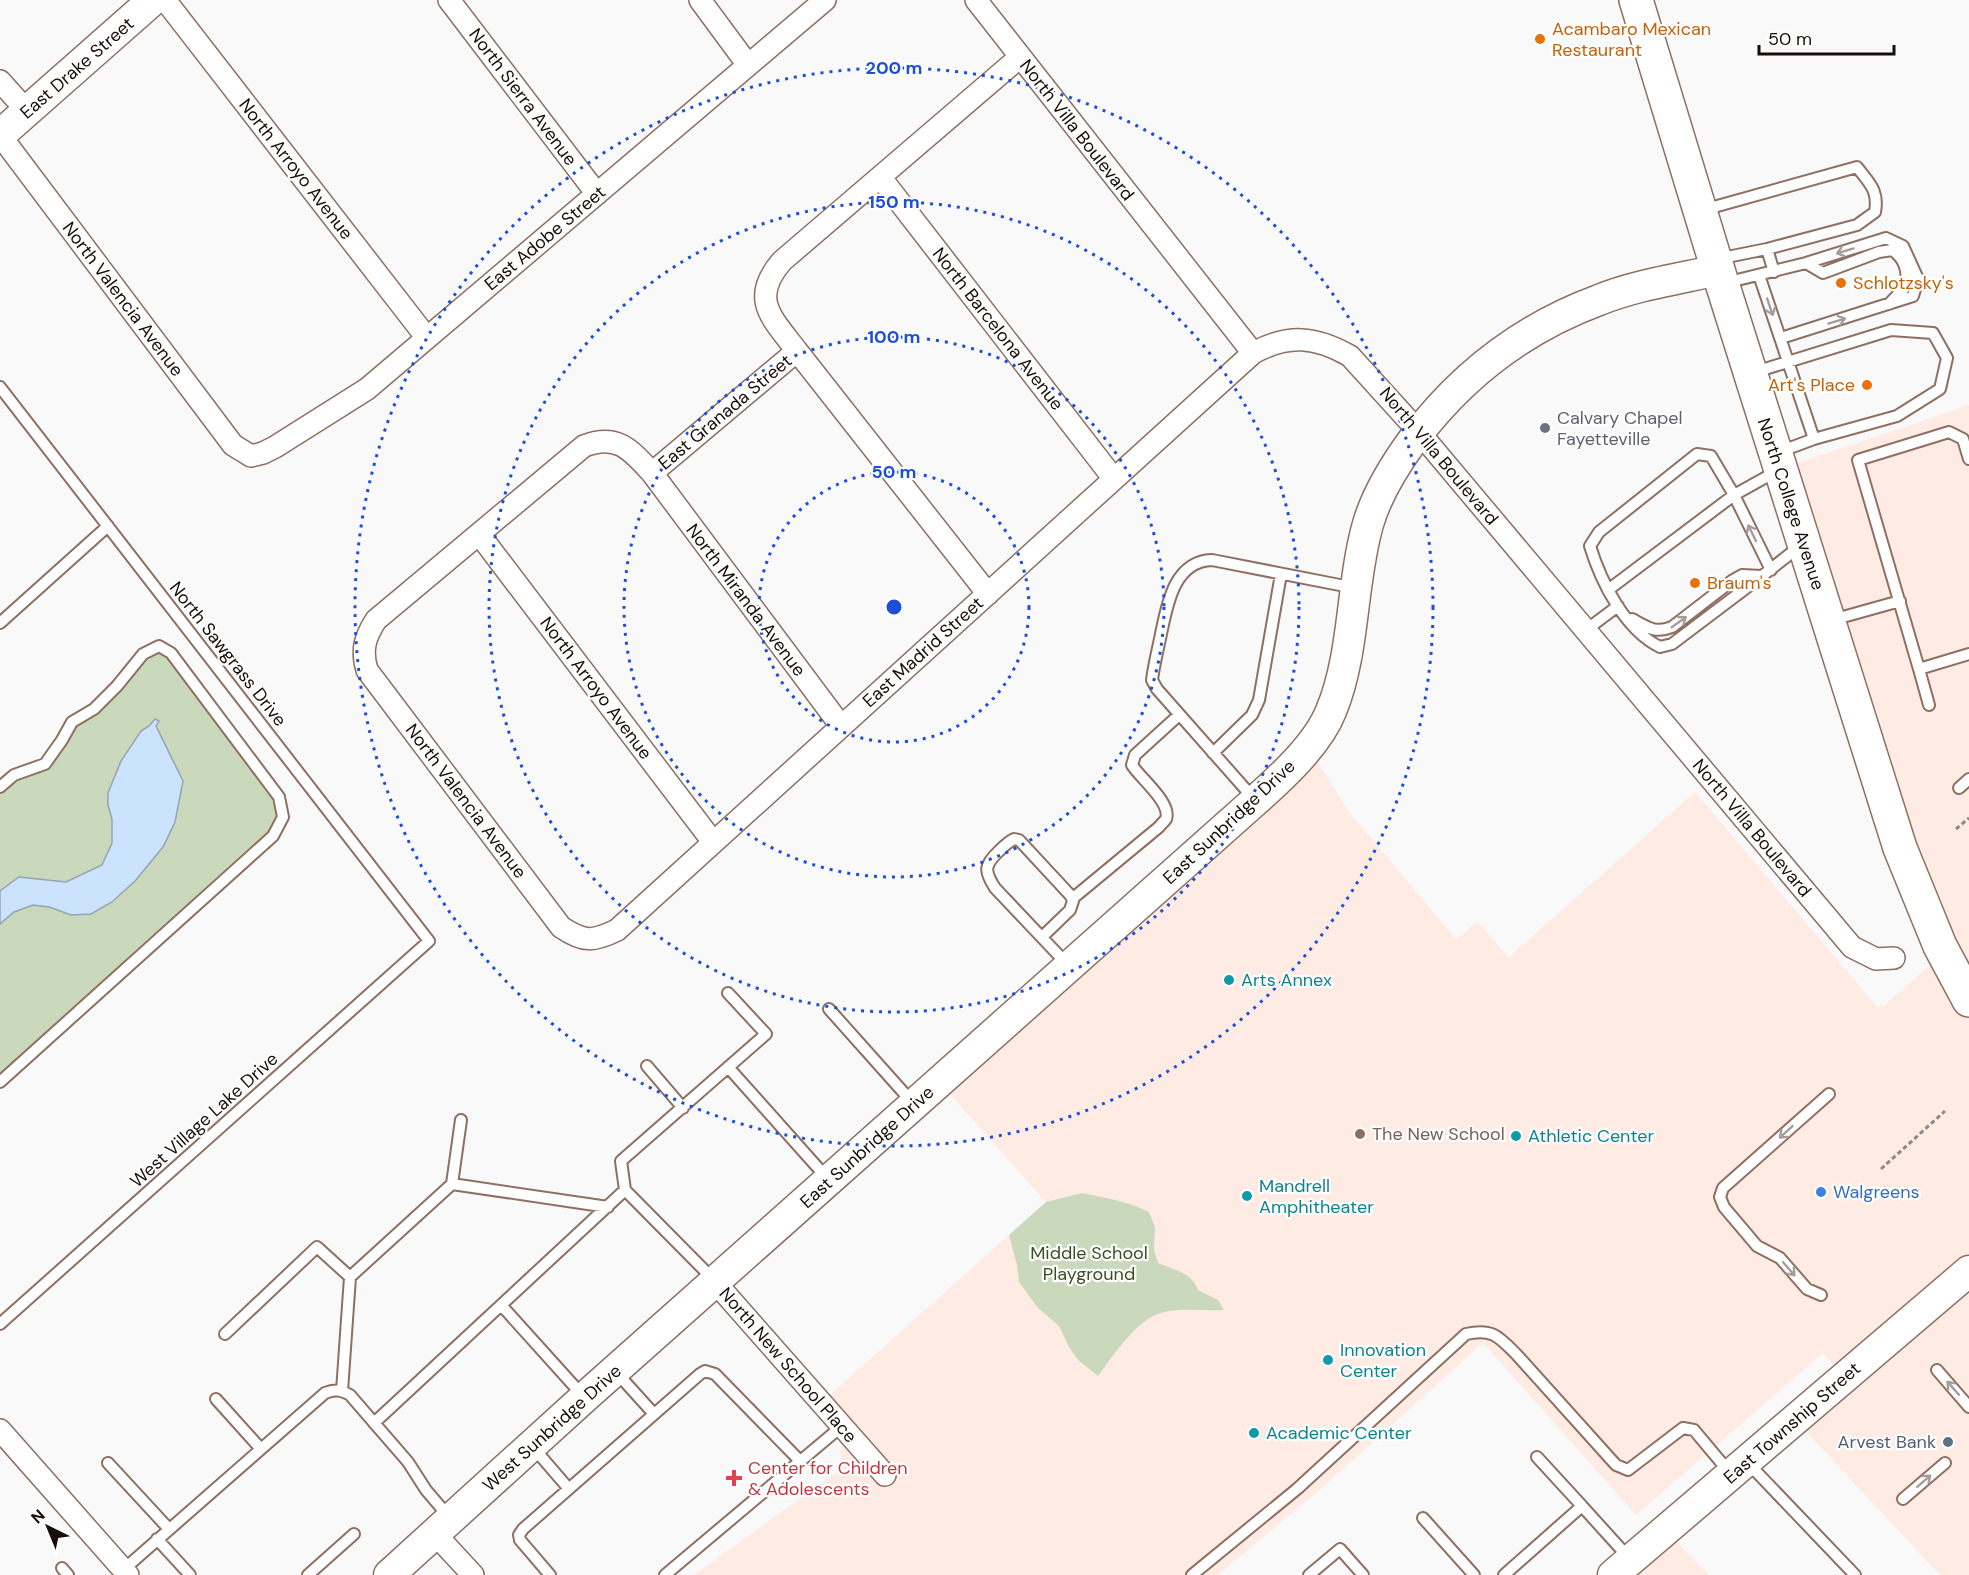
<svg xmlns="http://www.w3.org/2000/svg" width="1969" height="1575" font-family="'DM Sans',sans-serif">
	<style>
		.built { fill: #feece4 }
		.green { fill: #cad9bc }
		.water { fill: #cbe3fc; stroke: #96a3b3; stroke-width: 1.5 }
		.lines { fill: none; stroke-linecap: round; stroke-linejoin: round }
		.lane-casing { stroke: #8f6f60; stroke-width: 14 }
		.street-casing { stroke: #8f6f60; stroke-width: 24 }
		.secondary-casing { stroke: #8f6f60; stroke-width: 33 }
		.primary-casing { stroke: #8f6f60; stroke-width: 36 }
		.path { stroke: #8d8785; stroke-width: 3; stroke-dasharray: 4.5 3; stroke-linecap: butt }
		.lane { stroke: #fff; stroke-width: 10 }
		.street { stroke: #fff; stroke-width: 21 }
		.secondary { stroke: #fff; stroke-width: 30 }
		.primary { stroke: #fff; stroke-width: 33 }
		.oneway { stroke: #a39e9c }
		.ring { fill: none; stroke: #1d4ed8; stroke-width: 3; stroke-dasharray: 3 6 }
		.food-dot { fill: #e8710a; stroke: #fff; stroke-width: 2 }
		.worship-dot { fill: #6b7280; stroke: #fff; stroke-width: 2 }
		.culture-dot { fill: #0f9aa8; stroke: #fff; stroke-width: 2 }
		.education-dot { fill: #8d6e63; stroke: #fff; stroke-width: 2 }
		.shop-dot { fill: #3f7fe0; stroke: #fff; stroke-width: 2 }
		.service-dot { fill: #5c6f8a; stroke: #fff; stroke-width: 2 }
		.health-dot { fill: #e0444e; stroke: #fff; stroke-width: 2 }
		.labels { text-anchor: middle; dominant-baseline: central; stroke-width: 4.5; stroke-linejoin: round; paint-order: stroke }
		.food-label { font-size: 18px; fill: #c56008; stroke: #fff; text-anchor: start }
		.street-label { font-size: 18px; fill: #190d08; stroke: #fff }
		.worship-label { font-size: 18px; fill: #5b616d; stroke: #fff; text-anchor: start }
		.culture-label { font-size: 18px; fill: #0d838f; stroke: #fff; text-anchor: start }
		.education-label { font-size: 18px; fill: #785e54; stroke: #fff; text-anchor: start }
		.shop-label { font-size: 18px; fill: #366cbe; stroke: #fff; text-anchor: start }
		.park-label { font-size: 18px; fill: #3a4e22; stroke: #fff }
		.service-label { font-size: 18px; fill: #4e5e75; stroke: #fff; text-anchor: end }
		.health-label { font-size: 18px; fill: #be3a42; stroke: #fff; text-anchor: start }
		.centre { fill: #1d4ed8; stroke: #fff; stroke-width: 3 }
		.ring-label { font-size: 18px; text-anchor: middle; font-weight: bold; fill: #1d4ed8; stroke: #fff; stroke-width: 4.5; stroke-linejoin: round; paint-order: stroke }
	</style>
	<rect width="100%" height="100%" fill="#f9f9f9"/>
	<!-- built -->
	<path class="built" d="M1969,405V1575H1940L1796,1421L1845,1378L1823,1353L1636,1515L1483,1343L1323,1487L1218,1575H694L844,1467L843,1460L839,1451L853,1439L821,1403L1046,1202L939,1082L1308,746L1349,812L1456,939L1477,922L1509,957L1695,792L1878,1008L1881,1005L1883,1007L1943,953L1780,469Z
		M1666,1531L1709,1575H1614Z"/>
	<!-- green -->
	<path class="green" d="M159,646L279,796L283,817L273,836L0,1078V787L45,764L72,722L117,686Z
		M1082,1193C1104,1198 1128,1201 1149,1212L1155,1227L1154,1250L1158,1263C1174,1270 1192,1272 1198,1290L1218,1300L1224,1310C1204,1311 1184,1308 1164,1312C1137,1318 1114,1355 1098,1376L1078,1360L1069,1347L1059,1326L1038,1308L1019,1282L1017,1265L1009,1235L1046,1202Z"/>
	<!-- water -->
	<path class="water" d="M155,719L159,721L156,726L183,781L175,822L163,847L135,881L112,902L91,914L71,915L49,907L33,905L14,912L0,924V891L19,877L66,882L102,865L112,843V819L108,805V793L121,761L141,731L149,726Z"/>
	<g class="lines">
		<!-- lane casing -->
		<g class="lane-casing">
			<path id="lane" d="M1703,210L1857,167C1869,183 1879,190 1875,212L1857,225L1767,249
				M1717,259L1767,249L1774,272
				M1806,263L1823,273L1879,252L1892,250C1905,259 1907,269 1907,285L1889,304
				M1759,275L1814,439
				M1725,283L1806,263L1886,238L1903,246L1918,279L1913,296L1781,338
				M1752,373L1891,330L1933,333L1947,358L1940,389L1897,416L1814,439L1779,452
				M0,387L429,941L0,1324
				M1969,459L1963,439L1949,432L1858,460L1919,669L1969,654
				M1771,570L1734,495L1711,456L1697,454L1599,532L1590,546C1601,582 1625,630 1660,647L1672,644L1762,576L1800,546
				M1608,590L1734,495L1777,471
				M1632,619C1647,627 1655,634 1672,627L1733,580L1742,575L1762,576
				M1832,620L1900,601
				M0,623L108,526
				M1586,630L1618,606
				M1919,669L1929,705
				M1213,753L1252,715L1259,700L1281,574
				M0,787L14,775L45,764L62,740L72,722L94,709L117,686L143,654L159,646L171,653L279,797L283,817L273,836L0,1082
				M1959,788L1969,779
				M1255,800L1157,689L1152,680C1154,664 1158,649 1161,634C1167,605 1174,561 1212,560L1355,588
				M1072,899L1159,827C1161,824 1164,822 1166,819C1172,803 1140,778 1132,765L1135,755L1179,715
				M1042,937L1070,910L1073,901L1071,896L1019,840L1014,839C1008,842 1004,846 999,851C984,865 984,871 995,888L1067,964
				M829,1009L912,1102
				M647,1066L683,1108
				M728,1067L827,1178
				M452,1184L461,1120
				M625,1190L621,1161L766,1034L728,993
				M1821,1295L1807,1289L1780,1258L1757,1246L1724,1207L1720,1197L1723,1188L1829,1094
				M502,1306L584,1397
				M225,1334L317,1247L350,1277
				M1937,1370L1969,1407
				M616,1372L654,1414
				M342,1391L350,1277L452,1184L608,1207
				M216,1399L261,1449
				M374,1423L625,1190L713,1279
				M532,1446L569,1489
				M1537,1457L1582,1506
				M1747,1462L1855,1575
				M108,1463L169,1529
				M1903,1499L1945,1463
				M1423,1518L1474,1575
				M157,1539L190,1575
				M62,1568L68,1575
				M123,1570L325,1393C335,1389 341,1390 350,1395L408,1462L426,1490L449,1517
				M308,1575L354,1534
				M550,1575L520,1540L519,1535L523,1529L700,1374L705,1371L715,1374L801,1462
				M665,1575L842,1426
				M1192,1575L1297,1489L1466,1334C1493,1328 1499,1337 1517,1355L1616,1465L1628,1470L1683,1428L1694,1430L1730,1473
				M1309,1575L1340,1549L1363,1575
				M1504,1575L1582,1506L1629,1558"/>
		</g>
		<!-- street casing -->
		<g class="street-casing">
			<path id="street" d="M165,0L427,338
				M449,0L597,194
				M700,0L748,65
				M976,0L1253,353C1288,334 1315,336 1350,356L1419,432L1852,947L1876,959L1894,958
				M1020,57L782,261C749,299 772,318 797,351L652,473C631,450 617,433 584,446L376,620C365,637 361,650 367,670L561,927C583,942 593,942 617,930L1253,353
				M0,81L27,111
				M0,135L233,445L251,456L263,453L275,447L367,389L825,0
				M881,178L1114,479
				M797,351L988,594
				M652,473L841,726
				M479,534L713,842
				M715,1282L885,1475
				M0,1430L128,1575
				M435,1534L473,1575"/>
		</g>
		<!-- secondary casing -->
		<g class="secondary-casing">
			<path id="secondary" d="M0,135L153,0
				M389,1575L585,1397L1255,801C1282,777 1318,744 1331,711C1355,654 1351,583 1368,524C1377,493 1394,466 1413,440C1461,376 1523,328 1599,300C1636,285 1678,279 1718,270
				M1613,1575L1969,1271"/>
		</g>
		<!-- primary casing -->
		<g class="primary-casing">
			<path id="primary" d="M1636,0L1722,283L1900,848L1940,946L1969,1000"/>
		</g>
		<!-- path -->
		<path class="path" d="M1956,829L1969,818
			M1881,1169L1945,1111"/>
		<!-- lane -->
		<use href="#lane" class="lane"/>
		<!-- street -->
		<use href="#street" class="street"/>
		<!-- secondary -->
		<use href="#secondary" class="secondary"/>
		<!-- primary -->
		<use href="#primary" class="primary"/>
	</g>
	<!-- one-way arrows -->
	<defs><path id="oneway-shaft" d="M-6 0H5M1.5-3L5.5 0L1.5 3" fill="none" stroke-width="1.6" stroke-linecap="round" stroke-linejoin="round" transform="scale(1.5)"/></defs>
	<g class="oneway">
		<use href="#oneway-shaft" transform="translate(1845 251) rotate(163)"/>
		<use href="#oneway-shaft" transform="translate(1770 307) rotate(71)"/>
		<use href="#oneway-shaft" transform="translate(1837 321) rotate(-17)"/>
		<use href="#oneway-shaft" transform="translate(1752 533) rotate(-116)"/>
		<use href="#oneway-shaft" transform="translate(1679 622) rotate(-35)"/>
		<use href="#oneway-shaft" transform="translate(1786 1132) rotate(138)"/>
		<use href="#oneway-shaft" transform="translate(1789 1269) rotate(49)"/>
		<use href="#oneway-shaft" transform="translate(1953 1388) rotate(-131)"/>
		<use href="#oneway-shaft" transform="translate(1924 1481) rotate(-41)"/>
	</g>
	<!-- distance rings -->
	<g class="ring">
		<circle cx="894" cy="607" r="135"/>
		<circle cx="894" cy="607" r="270"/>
		<circle cx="894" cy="607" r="405"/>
		<circle cx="894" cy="607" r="539"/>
	</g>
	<!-- markers -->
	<g class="food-dot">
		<circle cx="1540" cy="39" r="6"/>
		<circle cx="1841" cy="283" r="6"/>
		<circle cx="1867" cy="385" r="6"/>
		<circle cx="1695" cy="583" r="6"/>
	</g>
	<circle class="worship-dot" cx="1545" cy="428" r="6"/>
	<g class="culture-dot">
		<circle cx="1229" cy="980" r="6"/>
		<circle cx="1516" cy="1136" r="6"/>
		<circle cx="1247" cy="1196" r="6"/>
		<circle cx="1328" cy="1360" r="6"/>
		<circle cx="1254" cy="1433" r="6"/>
	</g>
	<circle class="education-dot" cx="1360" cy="1134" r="6"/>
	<circle class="shop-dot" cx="1821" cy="1192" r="6"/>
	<circle class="service-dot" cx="1948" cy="1442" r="6"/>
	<path class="health-dot" d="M731 1469h6v6h6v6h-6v6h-6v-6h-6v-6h6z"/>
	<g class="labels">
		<!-- food labels -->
		<g class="food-label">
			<text x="1552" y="29">Acambaro Mexican<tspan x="1552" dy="21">Restaurant</tspan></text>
			<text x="1853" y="283">Schlotzsky's</text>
			<text x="1855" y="385" text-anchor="end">Art's Place</text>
			<text x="1707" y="583">Braum's</text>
		</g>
		<!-- street labels -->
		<g class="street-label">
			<text transform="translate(77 68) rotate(-41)">East Drake Street</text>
			<text transform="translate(523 97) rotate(53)">North Sierra Avenue</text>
			<text transform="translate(1077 130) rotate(52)">North Villa Boulevard</text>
			<text transform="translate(296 169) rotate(52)">North Arroyo Avenue</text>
			<text transform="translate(545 238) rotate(-40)">East Adobe Street</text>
			<text transform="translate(123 299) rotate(53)">North Valencia Avenue</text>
			<text transform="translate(998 329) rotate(52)">North Barcelona Avenue</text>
			<text transform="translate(725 412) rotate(-40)">East Granada Street</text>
			<text transform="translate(1439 456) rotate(50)">North Villa Boulevard</text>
			<text transform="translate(1791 504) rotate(72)">North College Avenue</text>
			<text transform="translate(746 600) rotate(53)">North Miranda Avenue</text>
			<text transform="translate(923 652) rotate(-42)">East Madrid Street</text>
			<text transform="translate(228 654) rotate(52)">North Sawgrass Drive</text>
			<text transform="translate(596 688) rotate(53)">North Arroyo Avenue</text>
			<text transform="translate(466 801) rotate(53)">North Valencia Avenue</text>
			<text transform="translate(1229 822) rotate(-43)">East Sunbridge Drive</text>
			<text transform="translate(1752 828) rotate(50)">North Villa Boulevard</text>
			<text transform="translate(204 1120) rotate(-42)">West Village Lake Drive</text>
			<text transform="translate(867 1147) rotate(-42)">East Sunbridge Drive</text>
			<text transform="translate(788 1365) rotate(49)">North New School Place</text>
			<text transform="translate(1792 1423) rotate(-41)">East Township Street</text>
			<text transform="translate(552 1428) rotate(-42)">West Sunbridge Drive</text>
		</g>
		<!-- worship labels -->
		<g class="worship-label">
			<text x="1557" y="418">Calvary Chapel<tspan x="1557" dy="21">Fayetteville</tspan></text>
		</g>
		<!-- culture labels -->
		<g class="culture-label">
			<text x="1241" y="980">Arts Annex</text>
			<text x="1528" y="1136">Athletic Center</text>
			<text x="1259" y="1186">Mandrell<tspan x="1259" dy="21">Amphitheater</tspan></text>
			<text x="1340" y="1350">Innovation<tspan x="1340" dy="21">Center</tspan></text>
			<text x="1266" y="1433">Academic Center</text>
		</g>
		<!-- education labels -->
		<g class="education-label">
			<text x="1372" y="1134">The New School</text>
		</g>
		<!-- shop labels -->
		<g class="shop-label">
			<text x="1833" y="1192">Walgreens</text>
		</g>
		<!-- park labels -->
		<g class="park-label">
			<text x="1089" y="1253">Middle School<tspan x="1089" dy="21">Playground</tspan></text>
		</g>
		<!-- service labels -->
		<g class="service-label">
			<text x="1936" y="1442">Arvest Bank</text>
		</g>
		<!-- health labels -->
		<g class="health-label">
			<text x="748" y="1468">Center for Children<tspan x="748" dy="21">&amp; Adolescents</tspan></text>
		</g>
	</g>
	<circle cx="894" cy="607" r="9" class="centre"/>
	<g class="ring-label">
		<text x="894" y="74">200 m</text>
		<text x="894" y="208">150 m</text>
		<text x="894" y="343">100 m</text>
		<text x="894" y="478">50 m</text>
	</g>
	<!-- north arrow -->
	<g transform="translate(48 1527) rotate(317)" stroke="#ffffff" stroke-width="4.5" paint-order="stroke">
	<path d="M0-4.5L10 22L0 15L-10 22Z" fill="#190d08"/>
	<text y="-9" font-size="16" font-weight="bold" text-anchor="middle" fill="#190d08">N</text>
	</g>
	<!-- scale -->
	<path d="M1759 45v9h135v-9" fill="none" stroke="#190d08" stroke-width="3"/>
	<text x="1768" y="45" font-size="18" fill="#190d08" stroke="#ffffff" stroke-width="4.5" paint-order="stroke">50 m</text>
</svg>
